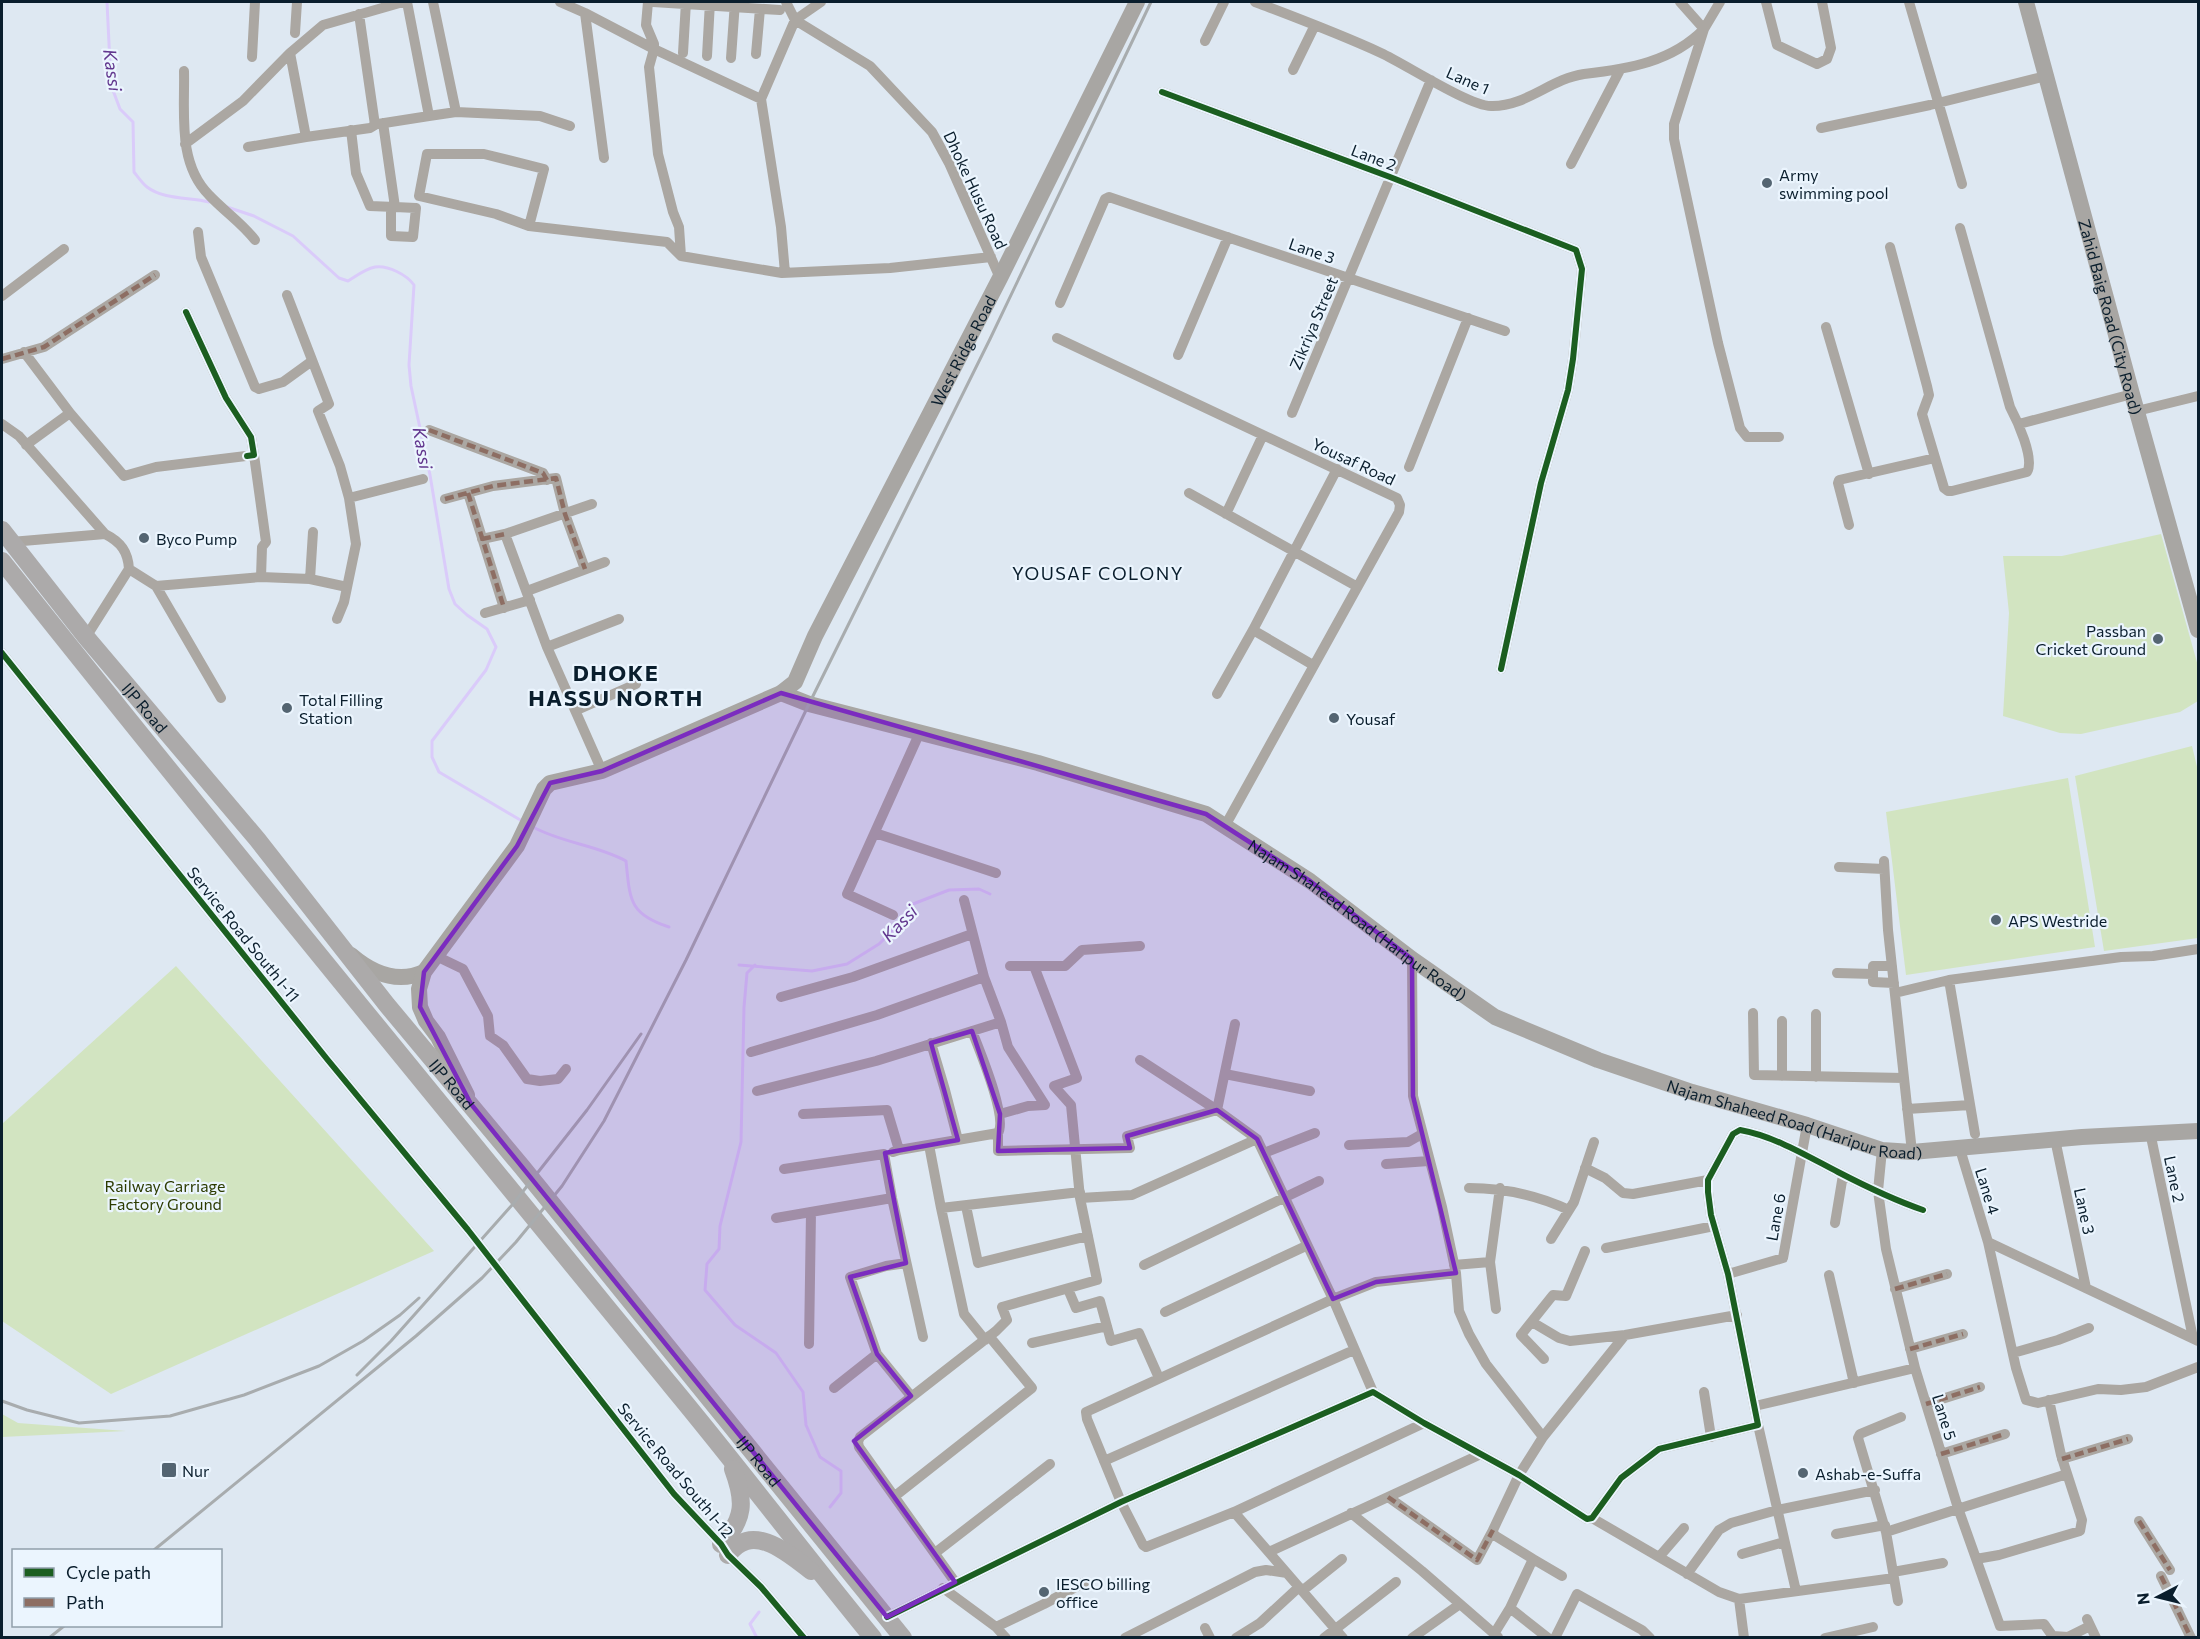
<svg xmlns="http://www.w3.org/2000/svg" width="2200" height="1639" font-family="Commissioner,sans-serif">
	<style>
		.green { fill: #d2e4c1 }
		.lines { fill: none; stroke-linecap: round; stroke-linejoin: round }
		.stream { stroke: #dacbfa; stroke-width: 3 }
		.minor { stroke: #aba7a2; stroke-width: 10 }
		.secondary { stroke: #a8a6a3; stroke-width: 16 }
		.trunk { stroke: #acaaaa; stroke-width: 18 }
		.rail { stroke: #a8acae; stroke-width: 3 }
		.quiet { stroke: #8d6e63; stroke-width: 4.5; stroke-dasharray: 9 4.5; stroke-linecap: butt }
		.cycleway-casing { stroke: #ebf5fe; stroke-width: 10 }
		.cycleway { stroke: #1b5e20; stroke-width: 6 }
		.marked { fill: #7b2cbf; fill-opacity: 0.2; stroke: #7b2cbf; stroke-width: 4.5; stroke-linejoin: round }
		.poi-dot { fill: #546572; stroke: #ebf5fe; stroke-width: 2 }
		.labels { text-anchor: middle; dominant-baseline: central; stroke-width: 4.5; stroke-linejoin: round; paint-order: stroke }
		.street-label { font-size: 16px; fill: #0a1e2d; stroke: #ebf5fe }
		.poi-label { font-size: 16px; fill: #0a1e2d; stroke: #ebf5fe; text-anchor: start }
		.park-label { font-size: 16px; fill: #2c3b00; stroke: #ebf5fe }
		.water-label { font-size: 18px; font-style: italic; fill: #62378e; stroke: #ebf5fe }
		.neighbourhood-label { font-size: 18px; letter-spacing: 1.5px; fill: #0a1e2d; stroke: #ebf5fe }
		.district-label { font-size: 22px; font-weight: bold; letter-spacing: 1.5px; fill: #0a1e2d; stroke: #ebf5fe }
	</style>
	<rect width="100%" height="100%" fill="#dee8f2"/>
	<!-- green -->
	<path class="green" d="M2161,534L2198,666V701L2180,712L2081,734L2060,733L2003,716L2009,613L2003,556H2062Z
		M2192,746L2198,771V938L2104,951L2075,776Z
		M2068,778L2095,947L1906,975L1886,812Z
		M176,966L434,1251L111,1394L2,1321V1124Z
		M2,1414L18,1423L126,1431L2,1437Z"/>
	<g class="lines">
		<!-- stream -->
		<path class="stream" d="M107,2L111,85L120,109L133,122L134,172C138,177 142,183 147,187C164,200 190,197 209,202
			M227,207L254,216L293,236L339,278L348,281C356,276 365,269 375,267C388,265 407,275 414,285L409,365L411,386L430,475L449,589L455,604L467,615L487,629L496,647L486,670L432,741V757L439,772L522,821
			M533,827C562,843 597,845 626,861C630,900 629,914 669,927
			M739,965L812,971L847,964L879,944L902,921L913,904L949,890L979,889L990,894
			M755,965L747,973L744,1007L741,1142L720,1226L719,1249L707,1264L705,1290L735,1325L776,1353L803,1392L806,1425L820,1457L841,1471V1493L830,1507
			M757,1638L750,1624L759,1612"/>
		<!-- minor -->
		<path class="minor" d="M560,2L585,13L604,158
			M648,2L646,25L654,44V49L761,99L795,20L821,2
			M653,2L780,10
			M786,2L795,20L870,66L932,132L949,163L1000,278
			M1255,2C1297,18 1340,34 1381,53C1405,64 1469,106 1491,106C1526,107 1550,79 1584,74C1628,69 1672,62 1704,29
			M1680,2L1704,29
			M1720,2L1704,29L1674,124V139L1718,343L1740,428L1747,437H1779
			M1766,2L1777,45L1817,64L1827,59L1831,48L1822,2
			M1909,2L1962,184
			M585,13L654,49L649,67L658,154L673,212L679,227L681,256
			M295,33L297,2
			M1205,41L1224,2
			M683,53L686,2
			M756,54L760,9
			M707,56L710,2
			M252,57L255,2
			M731,58L735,2
			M1293,70L1315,25
			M184,71C185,112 177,163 209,195C224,211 242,223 255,240
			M1162,92L1390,177L1576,250L1582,269L1573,359L1568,390L1541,483L1501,669
			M761,99L781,227L785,273
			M456,112L540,116L570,126
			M429,116L456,112L433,2
			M378,124L429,116L407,2
			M1821,128L1930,105L2046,76
			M351,130L356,173L370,206L395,207L383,123
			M306,137L370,128L375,125L359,14
			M185,144L243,101L290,53L323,25L403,2
			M248,147L306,137L290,53
			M1571,164L1620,70
			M391,207V236L413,237L416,208L395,207
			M529,226L544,169L484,154H427L419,196L496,214L529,226L667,242L681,256L782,273L890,268L991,257
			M198,232L201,257L255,387L259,389L283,382L312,361
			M1890,247L1927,386L1929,395L1922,414L1944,488L1948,491H1952L2027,472C2035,459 2017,420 2010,407L1960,228
			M287,295L329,404L318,411L340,466L349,498L356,544L344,602L337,619
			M2,296L64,249
			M1060,303L1105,199L1109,197L1505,331
			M1826,327L1869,474
			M1057,338L1397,498L1400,505L1399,512L1225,826
			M24,352L70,413L124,476L156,467L254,455L251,437L226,398L186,312
			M1178,355L1228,237
			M2,359L44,347L155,275
			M2137,411L2198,396
			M1292,413L1431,80
			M2,424L19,436L105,534
			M2019,424L2132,394
			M429,430L543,473L547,480
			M26,445L70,413
			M254,455L266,542L262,547L261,577
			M1409,467L1468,318
			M468,493L504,608
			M1189,493L1356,586
			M349,498L423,479
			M445,499L493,486L556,478L565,514L585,569
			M592,504L505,534L547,647L602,771
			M1226,514L1263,435
			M1849,525L1838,483L1839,480L1935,458
			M482,539L505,534
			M11,542L105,534C121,542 128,552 129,569L86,637
			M129,569L156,586L221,698
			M310,579L313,532
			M156,586L261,577L310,579L347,587
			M527,591L605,562
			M485,613L530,600
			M1253,630L1313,665
			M547,647L619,619
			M2,653L327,1059L468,1230L674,1494L721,1544L728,1555L761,1587L804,1638
			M1217,694L1253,630L1337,469
			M577,710L636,684
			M875,833L996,873
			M1884,861L1888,930L1912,1152
			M1839,867L1884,869
			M964,900L984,977L1001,1022
			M893,915L847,894L920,732
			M434,955L463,969L488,1016L490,1036L503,1045L527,1079L540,1081L558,1079L566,1069
			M1412,959L1413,1096L1442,1207L1456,1273L1459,1311L1469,1334L1486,1364L1543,1437
			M1010,966H1065L1082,950L1140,946
			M1892,966H1873V982L1894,983
			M1837,973L1873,974
			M1949,980L1975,1134
			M1895,993L1949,980L2121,957L2153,956L2198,949
			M781,997L853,977L972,934
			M1753,1013L1754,1075L1904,1078
			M1816,1014V1077
			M1782,1021V1076
			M972,1031C979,1049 1008,1118 998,1133
			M931,1043L945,1090L958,1140
			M751,1052L877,1015L984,977
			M1140,1060L1217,1110L1257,1139L1333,1299L1373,1392
			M1225,1074L1310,1091
			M757,1091L876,1061L1001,1022L1008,1047L1045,1105L1028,1106L1000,1114
			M1907,1109L1970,1105
			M803,1114L887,1110L899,1150L893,1152
			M2150,1132L2193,1338
			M2055,1139L2086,1288
			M929,1145L941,1208L1080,1192
			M1349,1145L1408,1142L1422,1134
			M1960,1149L1988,1242L2016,1368L2026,1400L2038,1403L2098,1389L2121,1390L2146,1387L2198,1367
			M899,1150L998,1133V1151L1130,1148L1127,1136L1217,1110L1235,1024
			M1882,1150L1878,1191L1886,1249L1915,1368L1958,1508L2000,1626L2044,1624L2054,1638
			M1264,1153L1315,1133
			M1386,1164L1429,1161
			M1585,1168L1605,1178L1623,1193L1633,1194L1708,1180
			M784,1169L884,1154L892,1198L923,1337
			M1469,1188C1504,1188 1537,1195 1569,1210
			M1080,1198L1132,1195L1257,1139
			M966,1206L978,1263L1088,1236
			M941,1208L964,1314L985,1340
			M776,1218L892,1198
			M1835,1223L1843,1175
			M1551,1239L1574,1202L1594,1142
			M1988,1242L2198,1341
			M1606,1248L1714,1226
			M906,1263L886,1266L850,1277L877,1354L911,1396
			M1144,1265L1319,1181
			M1454,1265L1490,1262
			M1728,1274L1783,1258L1807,1125
			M1829,1275L1854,1383
			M1068,1289L1076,1308L1100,1301L1111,1341L1139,1333L1159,1378
			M1895,1289L1947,1274
			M1496,1309L1490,1262L1500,1188
			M1165,1312L1306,1246
			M1532,1322L1559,1338L1570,1341L1625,1335L1737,1315
			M1032,1343L1107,1326
			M809,1344L811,1212
			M1910,1349L1963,1334
			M2013,1353L2058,1340L2089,1328
			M1544,1359L1521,1335L1553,1295L1566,1296L1585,1251
			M834,1388L877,1354
			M1704,1392L1711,1437
			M1926,1404L1980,1387
			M1755,1406L1915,1368
			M1424,1423L1234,1512L1146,1547L1143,1545L1121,1502L1087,1419L1086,1412L1333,1299L1376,1282L1456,1273
			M1758,1425L1796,1591
			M1941,1454L2005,1434
			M2062,1459L2128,1439
			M1104,1461L1354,1350
			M895,1496L1032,1388L989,1336
			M1388,1497L1477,1560L1493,1530
			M1234,1512L1343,1638
			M1351,1513L1422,1571L1498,1637
			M1592,1518L1719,1592L1739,1599L1894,1578
			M2139,1521L2170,1570
			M1886,1532L2067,1474
			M1836,1534L1885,1525
			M1269,1552L1481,1454
			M935,1553L1050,1464
			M1742,1554L1784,1542
			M1659,1557L1684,1528
			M1533,1559L1562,1576
			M1976,1559L1999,1555L2080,1531L2082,1520L2061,1455L2049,1400
			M1893,1572L1943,1563
			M1687,1574L1719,1530L1731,1523L1777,1510L1875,1490
			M2161,1576L2191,1638
			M955,1582L859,1447L858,1442L860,1437L996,1331L1007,1320L1002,1307L1097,1280L1080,1198L1071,1105L1054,1086L1077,1078L1034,966
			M943,1588L996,1627L1006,1638
			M1302,1591L1342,1559
			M1739,1599L1744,1638
			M1898,1601L1886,1532L1858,1438L1860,1434L1901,1417
			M1510,1608L1548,1638
			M887,1617L1121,1502L1373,1392L1424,1423L1519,1475L1587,1519L1592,1518L1621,1478L1659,1449L1758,1425L1728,1274L1711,1215L1708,1192V1180L1733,1134L1740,1130C1774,1136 1807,1156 1838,1172C1865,1186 1894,1200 1923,1210
			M2087,1619L2096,1638
			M996,1627L1044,1604L1085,1582
			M1205,1628L1210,1638
			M1494,1634L1510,1608L1533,1559L1494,1535L1493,1530L1519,1475L1543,1437L1625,1335
			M2053,1636L2068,1637L2090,1626
			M1125,1638L1255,1572L1266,1570L1287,1573
			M1236,1638L1260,1623L1299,1587
			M1324,1638L1396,1582
			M1412,1638L1460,1604
			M1555,1638L1577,1594L1642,1630L1650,1638
			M1825,1638L1873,1627"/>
		<!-- secondary -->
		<g class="secondary">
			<path id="s1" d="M2026,2L2132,394L2198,630"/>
			<path id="s2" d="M781,693L809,704L1038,763L1206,814L1310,881L1412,959L1495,1017L1598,1060L1692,1092L1807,1125L1882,1150L1912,1152L2082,1137L2198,1131"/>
			<path d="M351,955C372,973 397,984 424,972"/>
			<path id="s3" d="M467,1095L438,1037L426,1021L420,1007L419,989L424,972L517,846L544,789L550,783L602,771L781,693L795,682L815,636L1000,278L1137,2"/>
		</g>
		<!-- trunk -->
		<g class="trunk">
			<path id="s4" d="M2,530L86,637L257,839L387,1005L522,1167L903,1638"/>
			<path d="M2,561C223,839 448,1113 673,1388C741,1470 805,1555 873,1638"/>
			<path d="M721,1544C745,1519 745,1501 733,1469"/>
			<path d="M728,1555C752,1521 788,1553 811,1571"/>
		</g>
		<!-- rail -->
		<path class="rail" d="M357,1375L391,1341L513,1204L587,1110L641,1034
			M2,1401L27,1410L79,1423L170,1416L244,1395L319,1366L363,1341L400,1315L419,1298
			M154,1550L416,1336L482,1278L516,1242L562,1186L604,1121L686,960L809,704L990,339L1151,2
			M49,1638L64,1626"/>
		<!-- quiet -->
		<path class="quiet" d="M2,359L44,347L155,275
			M429,430L543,473L547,480
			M468,493L504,608
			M445,499L493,486L556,478L565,514L585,569
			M482,539L505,534
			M1895,1289L1947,1274
			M1910,1349L1963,1334
			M1926,1404L1980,1387
			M1941,1454L2005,1434
			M2062,1459L2128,1439
			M1388,1497L1477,1560L1493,1530
			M2139,1521L2170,1570
			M2161,1576L2191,1638"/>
		<!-- cycleway casing -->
		<g class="cycleway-casing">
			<path id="cycleway" d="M1162,92L1390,177L1576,250L1582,269L1573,359L1568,390L1541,483L1501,669
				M186,312L226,398L251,437L254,455L247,456
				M2,653L327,1059L468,1230L674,1494L721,1544L728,1555L761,1587L804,1638
				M887,1617L1121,1502L1373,1392L1424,1423L1519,1475L1587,1519L1592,1518L1621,1478L1659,1449L1758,1425L1728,1274L1711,1215L1708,1192V1180L1733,1134L1740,1130C1774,1136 1807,1156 1838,1172C1865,1186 1894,1200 1923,1210"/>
		</g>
		<!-- cycleway -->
		<use href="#cycleway" class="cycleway"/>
	</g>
	<!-- marked area -->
	<path class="marked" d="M781,693L1206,814L1310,881L1412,959L1413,1096L1456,1273L1376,1282L1333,1299L1257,1139L1217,1110L1127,1136L1130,1148L998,1151L1000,1114L972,1031L931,1043L958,1140L885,1153L906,1263L850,1277L877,1354L911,1396L854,1441L955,1582L887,1617L471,1104L420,1007L424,972L517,846L550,783L602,771Z"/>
	<!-- markers -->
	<g class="poi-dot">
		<circle cx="1767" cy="183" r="6"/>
		<circle cx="144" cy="538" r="6"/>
		<circle cx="2158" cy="639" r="6"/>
		<circle cx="287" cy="708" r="6"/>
		<circle cx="1334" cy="718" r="6"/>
		<circle cx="1996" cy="920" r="6"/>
		<rect x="161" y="1462" width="16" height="16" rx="3"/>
		<circle cx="1803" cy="1473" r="6"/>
		<circle cx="1044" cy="1592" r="6"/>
	</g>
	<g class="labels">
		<!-- street labels -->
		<g class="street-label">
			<text transform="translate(1468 80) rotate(24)">Lane 1</text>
			<text transform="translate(1374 157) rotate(21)">Lane 2</text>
			<text transform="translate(976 190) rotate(65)">Dhoke Husu Road</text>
			<text transform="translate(1312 250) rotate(19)">Lane 3</text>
			<text stroke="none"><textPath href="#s1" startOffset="326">Zahid Baig Road (City Road)</textPath></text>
			<text transform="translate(1313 323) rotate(-67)">Zikriya Street</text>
			<text stroke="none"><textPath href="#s3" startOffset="1002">West Ridge Road</textPath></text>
			<text transform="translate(1354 461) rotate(25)">Yousaf Road</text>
			<text stroke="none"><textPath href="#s4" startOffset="228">IJP Road</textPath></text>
			<text stroke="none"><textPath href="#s2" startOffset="627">Najam Shaheed Road (Haripur Road)</textPath></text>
			<text transform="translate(244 934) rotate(51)">Service Road South I-11</text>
			<text stroke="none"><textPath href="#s4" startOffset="714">IJP Road</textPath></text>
			<text stroke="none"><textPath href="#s2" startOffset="1113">Najam Shaheed Road (Haripur Road)</textPath></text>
			<text transform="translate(2175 1179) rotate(78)">Lane 2</text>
			<text transform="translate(1988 1191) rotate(73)">Lane 4</text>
			<text transform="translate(2085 1211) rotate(78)">Lane 3</text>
			<text transform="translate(1775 1217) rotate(-80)">Lane 6</text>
			<text transform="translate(1945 1417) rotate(73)">Lane 5</text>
			<text stroke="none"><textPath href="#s4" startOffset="1200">IJP Road</textPath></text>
			<text transform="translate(676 1470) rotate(50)">Service Road South I-12</text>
		</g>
		<!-- poi labels -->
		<g class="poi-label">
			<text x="1779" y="174">Army<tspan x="1779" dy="18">swimming pool</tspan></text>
			<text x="156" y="538">Byco Pump</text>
			<text x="2146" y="630" text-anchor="end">Passban<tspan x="2146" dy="18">Cricket Ground</tspan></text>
			<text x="299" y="699">Total Filling<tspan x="299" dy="18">Station</tspan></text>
			<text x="1346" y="718">Yousaf</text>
			<text x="2008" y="920">APS Westride</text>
			<text x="182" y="1470">Nur</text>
			<text x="1815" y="1473">Ashab-e-Suffa</text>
			<text x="1056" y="1583">IESCO billing<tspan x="1056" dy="18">office</tspan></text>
		</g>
		<!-- park labels -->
		<g class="park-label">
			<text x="165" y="1185">Railway Carriage<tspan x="165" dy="18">Factory Ground</tspan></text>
		</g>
		<!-- water labels -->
		<g class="water-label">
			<text transform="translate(113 70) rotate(82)">Kassi</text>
			<text transform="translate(423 448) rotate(80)">Kassi</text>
			<text transform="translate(899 923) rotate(-46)">Kassi</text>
		</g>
		<!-- neighbourhood labels -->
		<g class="neighbourhood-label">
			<text x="1098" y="573">YOUSAF COLONY</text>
		</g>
		<!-- district labels -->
		<g class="district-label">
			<text x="616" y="672">DHOKE<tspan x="616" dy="25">HASSU NORTH</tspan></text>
		</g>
	</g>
	<!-- border -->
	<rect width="2200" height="1639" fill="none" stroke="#0a1e2d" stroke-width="6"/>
	<!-- legend -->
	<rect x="12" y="1549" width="210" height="78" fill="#ebf5fe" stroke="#919faa" stroke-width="1.5"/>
	<rect x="24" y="1568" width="30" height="9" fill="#1b5e20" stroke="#919faa" stroke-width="1.5"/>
	<text x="66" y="1579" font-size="18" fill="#0a1e2d">Cycle path</text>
	<rect x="24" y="1598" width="30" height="9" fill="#8d6e63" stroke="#919faa" stroke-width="1.5"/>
	<text x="66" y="1609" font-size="18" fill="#0a1e2d">Path</text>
	<!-- north arrow -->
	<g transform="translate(2158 1597) rotate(263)" stroke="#ebf5fe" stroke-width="4.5" paint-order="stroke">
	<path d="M0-4.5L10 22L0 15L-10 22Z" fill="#0a1e2d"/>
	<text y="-9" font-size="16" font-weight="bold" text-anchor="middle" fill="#0a1e2d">N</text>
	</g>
</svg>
